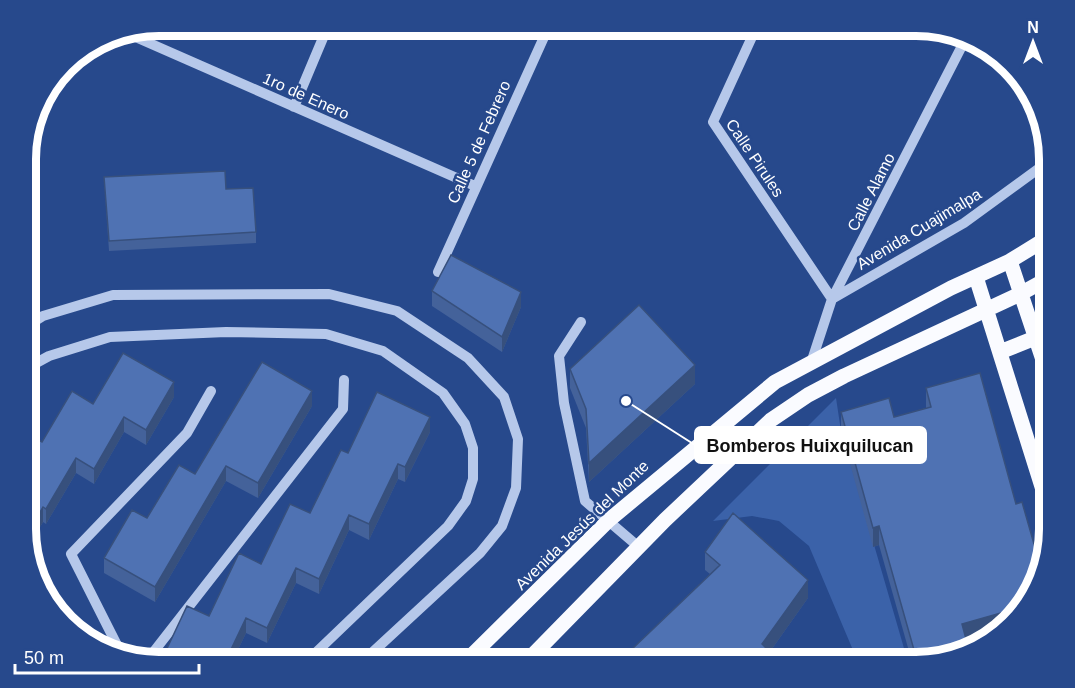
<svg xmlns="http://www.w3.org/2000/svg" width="1075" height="688" font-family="Helvetica,sans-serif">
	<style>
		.green { fill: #3b62a9 }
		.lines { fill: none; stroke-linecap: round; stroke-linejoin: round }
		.minor { stroke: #b6c8ea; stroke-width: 10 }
		.major { stroke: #fafbff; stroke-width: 15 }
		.wall { fill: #44629a }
		.shaded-wall { fill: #37507d }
		.building { fill: #4f72b3; stroke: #37507d; stroke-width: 1.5 }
		.labels { text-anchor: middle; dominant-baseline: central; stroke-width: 5; stroke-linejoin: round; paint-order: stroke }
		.street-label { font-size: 16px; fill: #fff; stroke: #27498c }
		.rim { fill: none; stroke: #fff; stroke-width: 8 }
		.leader { fill: none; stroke: #fff; stroke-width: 2 }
		.callout-dot { fill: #fff; stroke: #27498c; stroke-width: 2 }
		.callout { fill: #fff; stroke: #fff; stroke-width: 2 }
		.callout-label { font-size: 18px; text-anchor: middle; font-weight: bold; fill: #111 }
	</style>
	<rect width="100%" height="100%" fill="#27498c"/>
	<!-- green -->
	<path class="green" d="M836,398L841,431L908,662H858L809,546L779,521L752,516L713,521Z"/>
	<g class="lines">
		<!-- minor -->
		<path class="minor" d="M757,26L713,122L832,299L964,223L1049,161
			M124,32L475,186
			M66,65L120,33
			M294,107L328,26
			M438,272L549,26
			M581,322L559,356L564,403L585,501L640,548
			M27,326L43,316L113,295L329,294L397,311L468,358L504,397L518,439L516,488L502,526L480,553L362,662
			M812,360L832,299L965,40
			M27,368L49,356L110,337L226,332L326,334L383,351L443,393L465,424L473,448V479L466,501L448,526L306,662
			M120,651L71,554L187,433L211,391
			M148,659L343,409L344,380"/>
		<!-- major -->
		<path class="major" d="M1010,261L1049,378
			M976,277L1049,509
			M1000,352L1035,338
			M465,662L609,520L775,382L951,288L1010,261L1049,237
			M526,662L665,520L771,420L808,395L844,376L1020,294L1049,278"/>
	</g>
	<!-- wall -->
	<path class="wall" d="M104,177L226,189L256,232V243L109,251Z
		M432,291L521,307L502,352L432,306Z
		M570,369L695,384L589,482L586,428L570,388Z
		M926,388L1027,603L994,634L967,642V649L924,662H912L879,545L873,547L841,431V412L894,417L926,408Z
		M174,397L146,445L124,432L94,484L76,473L46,524L43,522L27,548V546L42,442Z
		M312,406L258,498L226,481L155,602L104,573V558L195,474Z
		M430,432L405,482L398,479L369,540L349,530L319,594L296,583L267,643L246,633L232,662H163V657L209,616L310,513L348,453Z
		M705,552L808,598L769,653V662H629V652L710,574L705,570Z"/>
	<!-- shaded-wall -->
	<path class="shaded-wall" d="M521,292V307L502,352V337Z
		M695,365V384L589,482V463Z
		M174,382V397L146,445V430Z
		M312,391V406L258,498V483Z
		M124,417V432L94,484V469Z
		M430,417V432L405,482V467Z
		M76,458V473L46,524V509Z
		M398,464V479L369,540V524Z
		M226,466V481L155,602V587Z
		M43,507V522L27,548V535Z
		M349,515V530L319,594V579Z
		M879,526V545L873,547V528Z
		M296,568V583L267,643V628Z
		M808,580V598L769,653V662H757L762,644Z
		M1001,613V628L994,634L962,643V624Z
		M246,618V633L232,662H225Z
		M967,643V649L924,662H916V657Z"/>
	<!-- building -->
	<path class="building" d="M225,171L226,189L253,188L256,232L109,241L104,177Z
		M451,255L521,292L502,337L432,291Z
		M639,305L695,365L589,463L586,409L570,369Z
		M123,353L174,382L146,430L124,417L94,469L76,458L46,509L43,507L27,535V433L42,442L72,391L93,404Z
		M262,362L312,391L258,483L226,466L155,587L104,558L132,510L147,518L179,465L195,474Z
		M980,373L1016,504L1022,502L1040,565L1027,603L1004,625L1001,613L962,624L967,643L916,657L879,526L873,528L841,412L889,398L894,417L931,407L926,388Z
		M377,392L430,417L405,467L398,464L369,524L349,515L319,579L296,568L267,628L246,618L225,662H175L163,657L187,606L209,616L239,553L261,564L290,504L310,513L341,450L348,453Z
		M733,513L808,580L762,644L769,651L757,662H639L629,652L720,565L705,552Z"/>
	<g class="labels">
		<!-- street labels -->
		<g class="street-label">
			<text transform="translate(306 96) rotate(24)">1ro de Enero</text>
			<text transform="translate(479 142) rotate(-66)">Calle 5 de Febrero</text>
			<text transform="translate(755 158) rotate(56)">Calle Pirules</text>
			<text transform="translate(871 192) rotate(-63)">Calle Alamo</text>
			<text transform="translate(919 229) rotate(-31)">Avenida Cuajimalpa</text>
			<text transform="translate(582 525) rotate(-44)">Avenida Jesús del Monte</text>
		</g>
	</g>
	<!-- crop -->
	<path d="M0 0H1075V688H0ZM159 36H916A123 123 0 0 1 1039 159V529A123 123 0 0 1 916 652H159A123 123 0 0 1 36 529V159A123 123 0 0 1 159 36Z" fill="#27498c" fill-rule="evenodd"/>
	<path class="rim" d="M159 36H916A123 123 0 0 1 1039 159V529A123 123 0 0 1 916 652H159A123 123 0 0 1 36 529V159A123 123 0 0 1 159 36Z"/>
	<!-- callouts -->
	<path class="leader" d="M626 401L695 445"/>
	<circle class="callout-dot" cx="626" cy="401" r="6"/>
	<rect class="callout" x="695" y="427" width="231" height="36" rx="6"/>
	<g class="callout-label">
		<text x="810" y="452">Bomberos Huixquilucan</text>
	</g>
	<!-- north arrow -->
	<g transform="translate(1033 42)" stroke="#27498c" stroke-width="4.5" paint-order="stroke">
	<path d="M0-4.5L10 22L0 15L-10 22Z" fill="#ffffff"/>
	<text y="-9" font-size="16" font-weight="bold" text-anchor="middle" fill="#ffffff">N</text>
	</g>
	<!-- scale -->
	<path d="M15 664v9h184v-9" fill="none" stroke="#ffffff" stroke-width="3"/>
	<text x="24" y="664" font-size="18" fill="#ffffff" stroke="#27498c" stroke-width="4.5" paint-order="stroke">50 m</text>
</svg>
